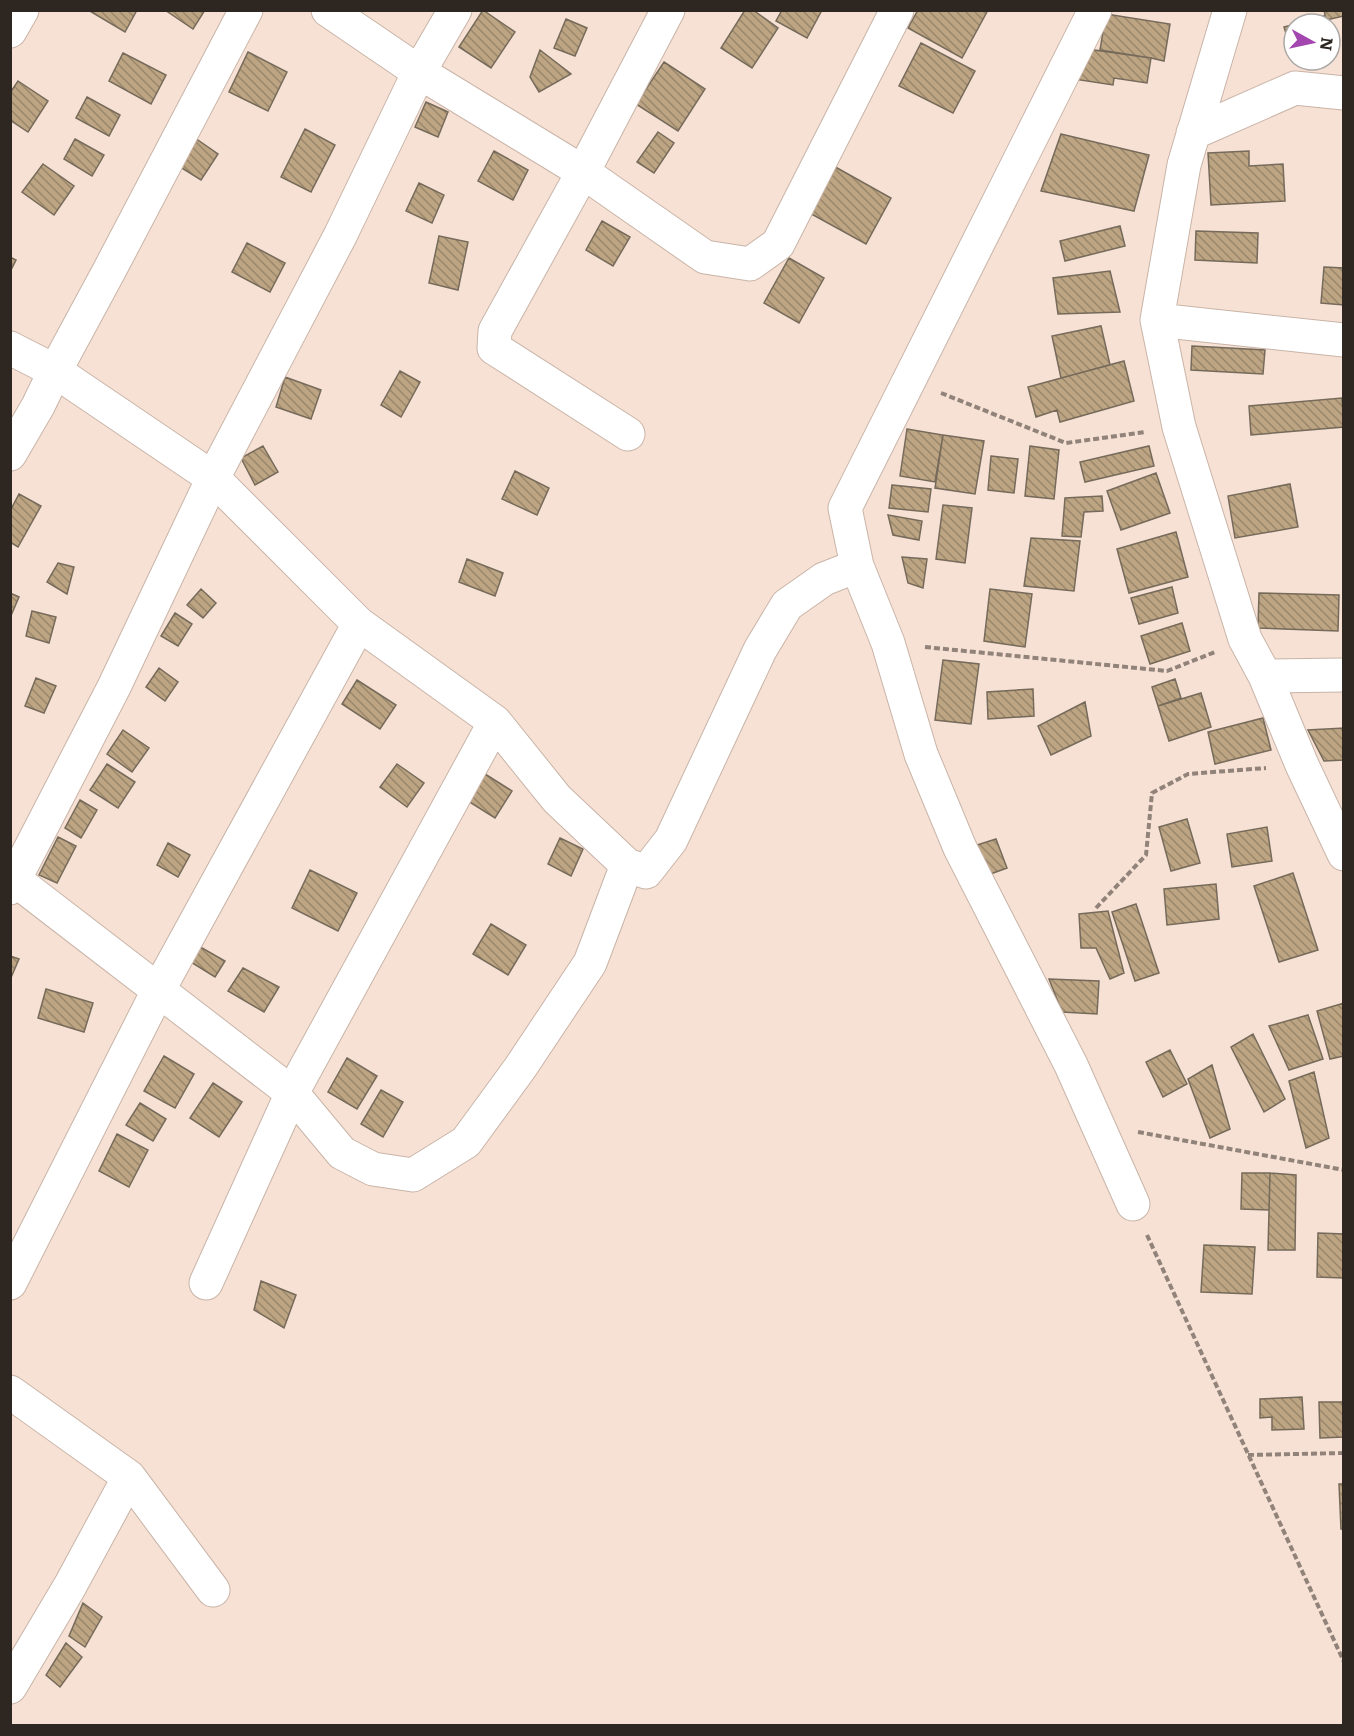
<svg xmlns="http://www.w3.org/2000/svg" width="1354" height="1736" font-family="Literata,serif">
	<style>
		.building { fill: url(#building-back-hatch); stroke: #766a5a; stroke-width: 1.5 }
		.lines { fill: none; stroke-linecap: round; stroke-linejoin: round }
		.street-casing { stroke: #c9b4a8; stroke-width: 35 }
		.path { stroke: #91837a; stroke-width: 4; stroke-dasharray: 6 3; stroke-linecap: butt }
		.street { stroke: #fff; stroke-width: 33 }
	</style>
	<defs>
		<pattern id="building-back-hatch" width="6" height="6" patternUnits="userSpaceOnUse" patternTransform="scale(1.5)"><rect width="6" height="6" fill="#bda583"/><path d="M-1 5l2 2M0 0l6 6M5-1l2 2" fill="none" stroke="#9a866b"/></pattern>
	</defs>
	<rect width="100%" height="100%" fill="#f6e1d4"/>
	<!-- building -->
	<path class="building" d="M88,10H137L125,32Z
		M165,10H205L193,29Z
		M483,10L515,32L491,68L459,47Z
		M745,10H753L778,28L752,68L721,48Z
		M782,10H822L807,38L776,21Z
		M918,10H988L962,58L908,28Z
		M1324,10H1344V16L1326,20Z
		M1106,14L1170,24L1164,61L1151,58L1100,50Z
		M1324,16L1327,24H1294V59L1284,27Z
		M566,19L587,28L575,56L554,48Z
		M921,43L975,71L953,113L899,86Z
		M1080,48L1151,58L1147,83L1114,78L1113,85L1067,78Z
		M540,50L571,74L539,92L530,77Z
		M248,52L287,72L268,111L229,92Z
		M123,53L166,75L151,104L109,81Z
		M664,62L705,89L678,131L636,104Z
		M18,81L48,101L28,132L10,120V93Z
		M87,97L120,115L109,136L76,118Z
		M426,102L448,112L438,137L415,127Z
		M305,129L335,145L311,192L281,177Z
		M658,132L674,143L654,173L637,162Z
		M1061,134L1149,155L1134,211L1041,191Z
		M195,138L218,154L201,180L177,165Z
		M75,139L104,155L92,176L64,159Z
		M494,151L528,170L513,200L478,181Z
		M1249,151V166L1283,164L1285,201L1211,205L1208,153Z
		M43,164L74,186L54,215L22,192Z
		M830,164L891,198L866,244L804,210Z
		M419,183L444,195L432,223L406,211Z
		M602,221L630,237L613,266L586,250Z
		M1120,226L1125,246L1065,261L1060,241Z
		M1196,231L1258,233L1257,263L1195,260Z
		M439,236L468,242L458,290L429,283Z
		M247,243L285,263L270,292L232,272Z
		M10,257L16,260L10,272Z
		M789,258L824,278L799,323L764,303Z
		M1324,267L1344,268V305L1321,303Z
		M1110,271L1120,312L1058,314L1053,278Z
		M1101,326L1110,365L1061,378L1052,336Z
		M1192,346L1265,350L1263,374L1191,370Z
		M1124,361L1134,401L1060,422L1057,410L1036,417L1028,387Z
		M400,371L420,382L401,417L381,405Z
		M285,377L321,390L311,419L276,407Z
		M1342,398L1344,427L1251,435L1249,406Z
		M907,429L943,435L935,482L900,476Z
		M943,435L984,441L975,494L935,488Z
		M263,446L278,472L255,485L241,458Z
		M1030,446L1059,450L1054,499L1025,496Z
		M1149,446L1154,466L1085,482L1080,462Z
		M991,456L1018,459L1014,493L988,490Z
		M515,471L549,488L537,515L502,499Z
		M1156,473L1170,513L1121,530L1107,491Z
		M1290,484L1298,527L1235,538L1228,496Z
		M892,485L931,489L928,512L889,508Z
		M19,494L41,506L18,547L10,542V511Z
		M1102,496L1103,511L1084,512L1081,537L1062,536L1065,498Z
		M943,505L972,508L965,563L936,559Z
		M888,515L922,521L919,540L893,535Z
		M1176,532L1188,577L1129,593L1117,549Z
		M1031,538L1080,541L1074,591L1024,586Z
		M902,557L927,559L923,588L908,583Z
		M467,559L503,573L495,596L459,582Z
		M58,563L74,567L67,594L47,582Z
		M1172,587L1178,613L1139,624L1131,598Z
		M201,589L216,603L203,618L187,605Z
		M990,589L1032,594L1025,647L984,641Z
		M10,593L19,597L10,618Z
		M1259,593L1339,595L1338,631L1258,628Z
		M32,611L56,617L49,643L26,636Z
		M175,613L192,624L178,646L161,636Z
		M1182,623L1190,651L1150,664L1141,636Z
		M943,660L979,664L971,724L935,720Z
		M159,668L178,682L165,701L146,687Z
		M36,678L56,686L44,713L25,706Z
		M1175,679L1181,698L1158,706L1152,687Z
		M357,680L396,705L380,729L342,704Z
		M1033,689L1034,716L988,719L987,692Z
		M1201,693L1211,727L1169,741L1158,706Z
		M1085,702L1091,736L1051,755L1038,726Z
		M1263,718L1271,750L1215,764L1208,732Z
		M1344,728V760L1324,761L1308,730Z
		M123,730L149,748L132,772L107,754Z
		M107,764L135,782L118,808L90,790Z
		M397,764L424,783L407,807L380,787Z
		M485,774L512,791L495,818L468,801Z
		M80,800L97,810L81,838L65,828Z
		M1187,819L1200,863L1171,871L1159,827Z
		M1267,827L1272,861L1232,867L1227,834Z
		M58,837L76,846L57,883L39,875Z
		M560,838L583,849L571,876L548,864Z
		M996,839L1007,868L985,876L974,846Z
		M168,843L190,855L178,877L157,865Z
		M310,870L357,893L338,931L292,908Z
		M1293,873L1318,950L1279,962L1254,886Z
		M1216,884L1219,919L1167,925L1164,889Z
		M1136,904L1159,973L1135,981L1112,912Z
		M1108,911L1124,973L1110,979L1096,948H1081L1079,914Z
		M491,924L526,945L508,975L473,954Z
		M195,944L225,961L215,977L186,959Z
		M10,956L19,959L10,980Z
		M243,968L279,987L264,1012L228,991Z
		M1049,979L1099,981L1097,1014L1062,1012Z
		M46,989L93,1003L84,1032L38,1018Z
		M1344,1003V1056L1330,1059L1317,1011Z
		M1308,1015L1323,1059L1289,1070L1269,1026Z
		M1253,1034L1285,1099L1264,1112L1231,1047Z
		M1170,1050L1187,1084L1163,1097L1146,1062Z
		M164,1056L194,1074L175,1108L144,1091Z
		M347,1058L377,1076L357,1109L328,1092Z
		M1212,1065L1230,1129L1210,1138L1188,1079Z
		M1314,1072L1329,1138L1306,1148L1289,1081Z
		M213,1083L242,1102L219,1137L190,1118Z
		M381,1090L403,1102L383,1137L361,1124Z
		M140,1103L166,1119L153,1141L126,1125Z
		M117,1134L148,1150L129,1187L99,1171Z
		M1242,1173H1270L1269,1210L1241,1209Z
		M1270,1173L1296,1175L1295,1250H1268Z
		M1318,1233L1344,1234V1278L1317,1277Z
		M1204,1245L1255,1247L1252,1294L1201,1292Z
		M261,1281L296,1295L284,1328L254,1310Z
		M1302,1397L1304,1429L1272,1430V1417L1260,1418V1399Z
		M1319,1402H1344V1437L1320,1438Z
		M1339,1484H1344V1529H1341Z
		M83,1603L102,1617L85,1647L69,1636Z
		M66,1643L82,1657L60,1687L46,1675Z"/>
	<g class="lines">
		<!-- street casing -->
		<g class="street-casing">
			<path id="street" d="M328,10L419,72L583,172L705,257L750,264L778,244L897,10
				M1095,10L845,508L857,566L888,643L921,754L960,848L1071,1065L1133,1204
				M1230,10L1184,165L1157,320L1179,427L1245,639L1265,676L1302,765L1344,854
				M10,31L22,10
				M1193,133L1295,88L1344,93
				M1157,320L1344,340
				M10,348L55,371L213,478L359,624L495,722L557,799L627,865L646,872L671,840L760,650L787,605L824,579L857,566
				M628,434L494,348L495,331L583,172L668,10
				M10,454L38,406L55,371L109,271L246,10
				M1265,676L1344,675
				M10,876L292,1093L342,1153L373,1169L413,1175L466,1142L520,1068L590,963L627,865
				M10,888L114,687L213,478L340,236L419,72L455,10
				M10,1283L159,989L359,624
				M206,1283L292,1093L495,722
				M10,1392L129,1477L213,1590
				M10,1687L70,1586L129,1477"/>
		</g>
		<!-- path -->
		<path class="path" d="M941,393L1066,443L1145,432
			M925,647L1167,671L1215,652
			M1096,908L1146,855L1152,793L1188,774L1266,768
			M1138,1132L1344,1170
			M1147,1235L1344,1662
			M1248,1455L1344,1453"/>
		<!-- street -->
		<use href="#street" class="street"/>
	</g>
	<!-- border -->
	<rect width="1354" height="1736" fill="none" stroke="#2d2621" stroke-width="24"/>
	<!-- north arrow -->
	<g transform="translate(1312 42) rotate(98)"><circle r="28" fill="#ffffff" stroke="#aba8a6" stroke-width="1.5"/>
	<path d="M0-4.5L10 22L0 15L-10 22Z" fill="#a346af"/>
	<text y="-9" font-size="16" font-weight="bold" text-anchor="middle" fill="#2d2621">N</text>
	</g>
</svg>
